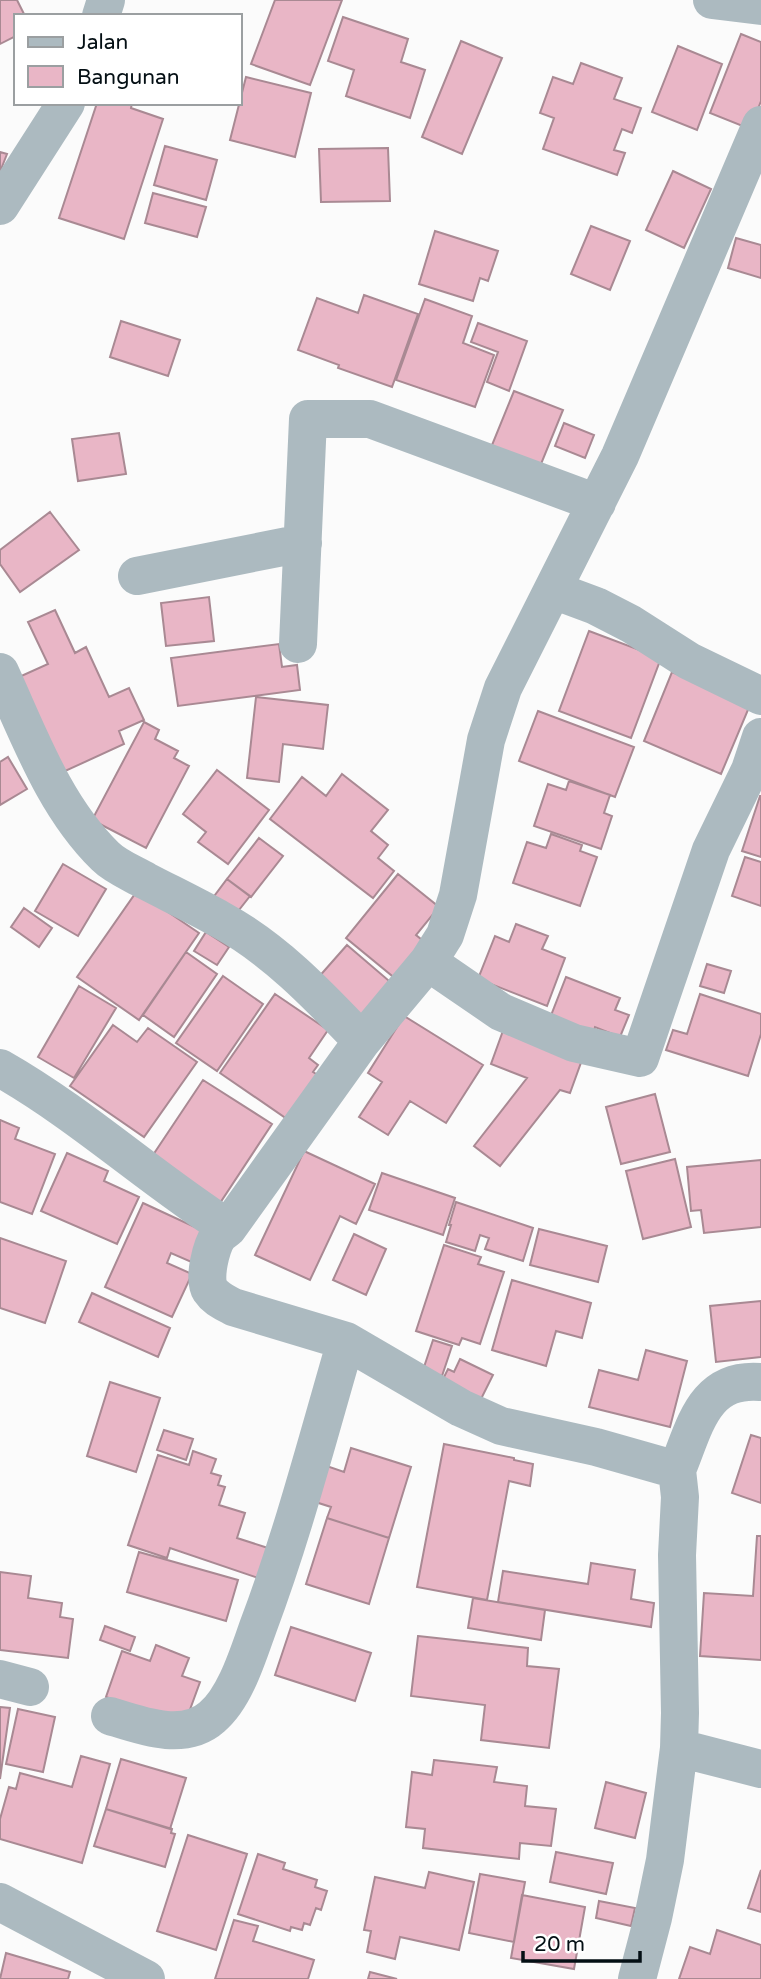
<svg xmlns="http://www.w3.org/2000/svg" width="761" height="1979" font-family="'Varela Round',sans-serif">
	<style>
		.building { fill: #e9b6c6; stroke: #a98993; stroke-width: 2 }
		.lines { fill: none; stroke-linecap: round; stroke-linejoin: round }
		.minor { stroke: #acbac0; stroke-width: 38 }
	</style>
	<rect width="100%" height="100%" fill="#fbfbfb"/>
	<!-- building -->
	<path class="building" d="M0,0H17L25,16H16V36L0,44Z
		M275,0H342L310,85L251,64Z
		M343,17L408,39L401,62L425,70L410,118L346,96L354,70L328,61Z
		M741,34L761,42V101L750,129L710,113Z
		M461,41L502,58L462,154L422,137Z
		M678,46L722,64L697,130L652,112Z
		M581,63L622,78L614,99L641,108L632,133L622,129L614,150L625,153L617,175L543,149L554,118L540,113L553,77L573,84Z
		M246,77L311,93L295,157L230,140Z
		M97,103H132L131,108L163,119L124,239L59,218Z
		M165,146L217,160L206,200L154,185Z
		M388,148L390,201L321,202L319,149Z
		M0,152L7,154L0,172Z
		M673,171L711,189L684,248L646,230Z
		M153,193L206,207L197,237L145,223Z
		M591,226L630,241L610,290L571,274Z
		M435,231L498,251L488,281L480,278L473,301L419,284Z
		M736,238L761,245V278L728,268Z
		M364,295L418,314L392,387L338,368L339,365L298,350L317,298L358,313Z
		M425,299L472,316L463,343L494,355L475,407L396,380Z
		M121,321L180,340L168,376L110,357Z
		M478,323L527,341L509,391L487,382L498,352L471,342Z
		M514,391L563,410L539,469L490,450Z
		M564,423L594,435L585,458L555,446Z
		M119,433L126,474L78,481L72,439Z
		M50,512L79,550L20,592L0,564V550Z
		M209,597L214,641L166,646L161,603Z
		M55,610L75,653L86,647L109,697L129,688L144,720L119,731L124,744L63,772L19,677L48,664L28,622Z
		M589,631L661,658L631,738L559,711Z
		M279,644L282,667L297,665L300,690L178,706L171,658Z
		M672,672L750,705L721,774L644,741Z
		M256,697L328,705L323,749L283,744L279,782L247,778Z
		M538,711L634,747L615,797L519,761Z
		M144,722L159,730L155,739L178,751L174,758L189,766L146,848L92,820Z
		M8,757L27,789L0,805V762Z
		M217,770L269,810L228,864L198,842L206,832L183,814Z
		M342,774L388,810L371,831L388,845L378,858L394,871L373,898L270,819L302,777L326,796Z
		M569,781L610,795L604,813L612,816L601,849L534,826L548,784L566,790Z
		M760,796H761V857L742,851Z
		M551,834L582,845L580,851L597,857L580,906L513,883L527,842L546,848Z
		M259,838L283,856L251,897L227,879Z
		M745,857L761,862V906L732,896Z
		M63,864L106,889L78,936L35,911Z
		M398,874L439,907L416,935L432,948L402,984L346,938Z
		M227,879L250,896L231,920L209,903Z
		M137,891L199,933L139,1020L77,977Z
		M24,908L52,928L39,947L11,927Z
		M516,924L548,936L542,949L565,958L547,1006L478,979L495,936L509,942Z
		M206,932L229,947L217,965L194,951Z
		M347,945L395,986L365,1021L317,979Z
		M186,952L217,974L174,1037L143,1015Z
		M707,964L731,971L724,993L700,986Z
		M223,976L263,1004L217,1071L176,1043Z
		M566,977L620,998L615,1010L629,1015L620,1037L595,1027L593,1035L550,1018Z
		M79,986L116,1008L74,1078L38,1057Z
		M275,994L328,1030L309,1058L318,1065L313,1072L321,1077L290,1121L220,1073Z
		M700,994L761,1014V1034L748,1076L666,1050L673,1030L687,1034Z
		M404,1016L483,1065L446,1123L410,1101L388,1135L359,1117L382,1082L368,1073Z
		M113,1025L137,1042L148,1028L197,1062L144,1137L70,1086Z
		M504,1028L583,1057L570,1093L560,1090L500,1166L474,1146L527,1078L491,1064Z
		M203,1080L272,1124L220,1203L151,1158Z
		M655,1094L670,1152L621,1164L606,1107Z
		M0,1120L19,1128L15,1139L55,1154L32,1214L0,1202Z
		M304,1151L375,1184L356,1224L340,1216L310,1280L255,1255Z
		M67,1153L108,1171L104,1181L139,1197L117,1244L41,1211Z
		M675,1159L691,1227L643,1239L626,1171Z
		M761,1160V1227L704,1233L701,1210L691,1211L687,1167Z
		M382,1173L455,1198L443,1235L369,1210Z
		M456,1202L533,1228L523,1261L485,1249L489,1238L480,1235L475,1251L446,1242L451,1225H449Z
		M143,1203L210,1234L196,1264L171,1253L167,1263L192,1274L172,1317L105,1287Z
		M539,1229L607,1246L598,1282L530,1265Z
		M354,1234L386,1249L366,1295L333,1280Z
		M0,1238L66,1261L45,1323L0,1308Z
		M444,1245L481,1257L478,1264L504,1272L480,1344L462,1338L459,1345L416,1331Z
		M512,1280L591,1303L582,1338L556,1331L546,1366L492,1350Z
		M92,1293L170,1328L158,1357L79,1322Z
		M761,1301V1357L716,1362L710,1306Z
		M433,1340L452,1346L442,1376L423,1370Z
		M646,1350L687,1361L670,1427L589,1407L599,1370L638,1380Z
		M460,1359L493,1375L475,1411L436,1393L448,1369L454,1372Z
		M110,1382L160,1398L136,1472L87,1456Z
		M164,1430L193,1439L186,1460L157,1450Z
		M751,1435L761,1438V1503L732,1493Z
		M444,1444L514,1458V1460L533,1464L530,1486L509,1481L487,1600L417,1587Z
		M351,1448L411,1467L389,1538L327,1518L331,1507L306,1499L318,1463L344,1472Z
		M193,1451L216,1459L211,1473L221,1476L218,1485L225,1487L219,1505L245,1513L237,1538L271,1549L261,1579L170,1548L167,1558L128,1545L158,1455L189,1465Z
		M327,1518L389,1538L369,1604L306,1584Z
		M757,1536H761V1660L700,1656L704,1593L753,1596Z
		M139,1552L238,1580L226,1621L127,1592Z
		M591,1563L635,1570L631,1599L654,1603L651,1627L498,1602L503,1571L588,1584Z
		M0,1572L31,1576L28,1598L62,1603L60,1617L73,1619L68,1658L0,1650Z
		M473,1598L545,1610L541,1640L468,1628Z
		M105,1626L135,1637L130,1651L100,1640Z
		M291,1627L371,1653L355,1701L275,1675Z
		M418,1636L528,1648L527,1666L559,1669L549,1748L481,1740L485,1705L411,1696Z
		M156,1645L189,1658L182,1676L200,1682L184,1726L106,1697L122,1651L150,1661Z
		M0,1707L10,1708L0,1779Z
		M18,1709L55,1717L43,1772L6,1764Z
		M81,1756L110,1764L82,1863L0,1839V1819L9,1787L16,1789L20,1773L72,1787Z
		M121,1759L186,1778L170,1829L106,1809Z
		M434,1760L497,1767L494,1782L527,1786L525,1806L556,1809L551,1846L520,1843L519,1859L423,1848L425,1829L406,1827L412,1772L432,1775Z
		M606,1782L646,1793L635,1838L595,1828Z
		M106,1809L172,1829L171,1833L175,1834L165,1867L94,1846Z
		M188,1835L247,1854L216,1950L157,1931Z
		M556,1852L613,1863L606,1894L550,1882Z
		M258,1854L285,1863L283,1869L317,1880L315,1887L327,1891L321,1910L316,1908L310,1925L304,1923L302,1930L291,1927L290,1931L238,1914Z
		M761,1870V1912L748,1908Z
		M429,1872L474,1882L459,1950L400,1937L395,1959L367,1952L371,1931L364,1930L375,1877L425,1888Z
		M480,1874L525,1882L514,1942L469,1933Z
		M522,1895L585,1907L574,1969L511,1958Z
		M599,1901L635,1908L631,1926L596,1918Z
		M234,1920L258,1926L253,1941L314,1960L308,1979H215Z
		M717,1930L761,1945V1979H679L690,1947L710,1954Z
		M6,1953L70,1972L68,1979H0Z
		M370,1972L397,1979H368Z"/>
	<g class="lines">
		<!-- minor -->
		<path class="minor" d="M712,0L761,6
			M101,16L106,0
			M0,206L66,103
			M137,576L303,543
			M553,590L596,606L631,624L689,661L761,696
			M298,644L308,419H370L597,503
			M0,672C29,735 54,806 105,856C116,867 132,873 146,881C171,894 196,906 221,920C276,950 319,996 362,1041
			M428,962L501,1012L574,1043L640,1058L711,850L750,770L761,737
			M0,1068C81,1114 150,1178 228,1228
			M677,1470C695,1427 703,1377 761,1382
			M0,1679L30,1687
			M110,1716C142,1726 184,1742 212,1717C235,1698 248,1655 258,1627C293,1534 318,1437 346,1341
			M679,1748L761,1769
			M0,1902L146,1979
			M637,1979L653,1918L665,1860L679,1748L680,1713L677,1555L680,1497L677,1470L596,1447L501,1426L461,1408L346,1341L233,1307C224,1302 216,1299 210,1290C203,1279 211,1246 219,1235C220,1234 227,1229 228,1228L362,1041L428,962L445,935L458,895L486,740L503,688L620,456L761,125"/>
	</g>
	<!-- legend -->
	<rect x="14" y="14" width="228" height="91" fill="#ffffff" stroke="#9b9fa1" stroke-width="2"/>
	<rect x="28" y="37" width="35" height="10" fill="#acbac0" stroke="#9b9fa1" stroke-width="2"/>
	<text x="77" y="49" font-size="21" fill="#040f14">Jalan</text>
	<rect x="28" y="66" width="35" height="21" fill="#e9b6c6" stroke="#9b9fa1" stroke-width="2"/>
	<text x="77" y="84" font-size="21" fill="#040f14">Bangunan</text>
	<!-- scale -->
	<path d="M523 1951v10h117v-10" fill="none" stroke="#040f14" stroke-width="3.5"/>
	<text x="534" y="1951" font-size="21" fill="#040f14" stroke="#ffffff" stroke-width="5" paint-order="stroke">20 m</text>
</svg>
